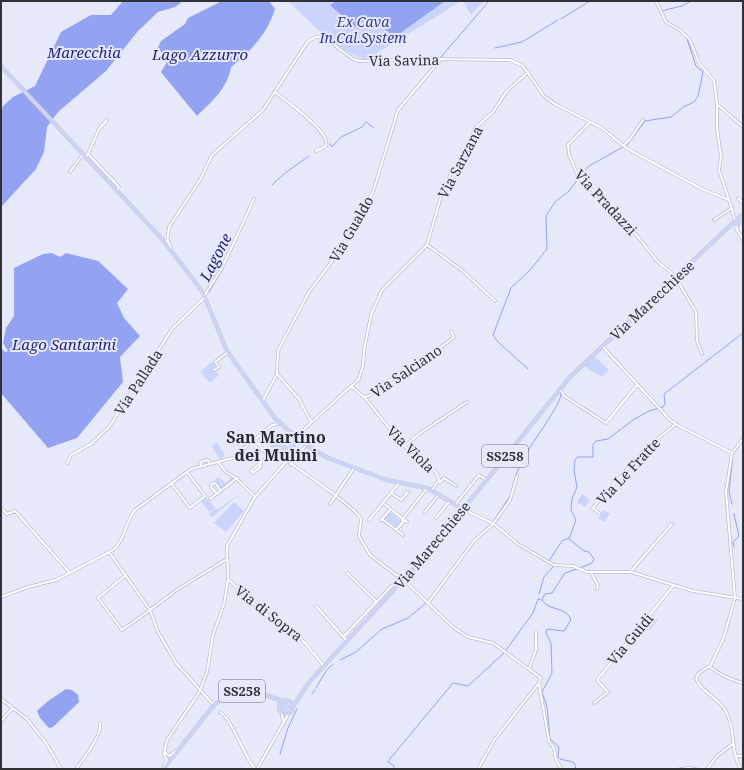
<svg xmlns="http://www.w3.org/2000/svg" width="744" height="770" font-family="'Noto Serif',serif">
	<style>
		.green { fill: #cbd4fc }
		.water { fill: #94a2f2 }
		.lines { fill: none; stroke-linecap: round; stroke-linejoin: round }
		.stream { stroke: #94a2f2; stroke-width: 1 }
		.minor-casing { stroke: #b9bdcd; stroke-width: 3.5 }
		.major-casing { stroke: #cdcecf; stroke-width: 4.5 }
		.minor { stroke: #fff; stroke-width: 2 }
		.major { stroke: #cbd3fb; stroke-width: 3 }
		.labels { text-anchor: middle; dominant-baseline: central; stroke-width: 4; stroke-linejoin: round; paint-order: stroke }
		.shield { fill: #e5e9f9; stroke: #666972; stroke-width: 1 }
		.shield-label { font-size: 13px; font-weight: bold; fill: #303238 }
		.park-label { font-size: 14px; font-style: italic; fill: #333893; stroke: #e5e9f9 }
		.street-label { font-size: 14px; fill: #303238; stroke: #e5e9f9 }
		.water-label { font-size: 15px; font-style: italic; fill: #24237d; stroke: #e5e9f9 }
		.quarter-label { font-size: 16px; font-weight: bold; fill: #272a36; stroke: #e5e9f9 }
	</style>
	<rect width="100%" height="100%" fill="#e5e9f9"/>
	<!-- green -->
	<path class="green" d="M288,1H461L368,59C341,57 308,19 288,1Z
		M463,1H484L471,15Z
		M594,356L609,370L602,377L584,366Z
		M213,361L217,365L213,369L219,375L210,383L200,372Z
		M240,430L250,441L243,447L239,438L243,436Z
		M279,437L288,447L293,441L297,445L286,459L269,445Z
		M217,442L225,456L220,460L212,446Z
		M218,477L226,483L232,477L234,478L221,489L214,481Z
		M245,490L212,517L209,514L215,509H219Z
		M582,494L590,500L585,507L577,502Z
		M206,497L215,508L210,512L201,501Z
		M234,502L244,511L226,532L214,523Z
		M604,510L610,514L604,522L598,518Z
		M390,512L401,521L396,527L385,518Z
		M651,615L658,620L650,630L643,624Z
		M280 707a5 5 0 1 1 10 0a5 5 0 1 1-10 0Z"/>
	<!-- water -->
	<path class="water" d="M123,1H183L175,7L158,12L138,31L106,71L58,112L47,127L44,152L36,169L1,207V113L3,106L13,97L35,86L61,32L91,15H111Z
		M222,1H269L275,9C267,35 251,50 231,67C228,88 211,102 197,116L161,72L167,62L158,47L161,41L185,24L188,18Z
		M337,1H445L399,34H391L369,17L355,27L330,5Z
		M52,253L60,257L66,253L98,261L128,289L117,303L124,318L140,336L120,357L123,382L77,438L48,448L1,393V348L5,352L8,351L3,343L6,328L14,316V268L43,254Z
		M66,689L72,690L78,695L79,702L53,727L49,728L40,718L37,711L48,701Z"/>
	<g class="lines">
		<!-- stream -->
		<path class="stream" d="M661,11L682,6L691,1
			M561,19L590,1
			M495,48L522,42L558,20
			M441,57L489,1
			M330,144L332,147L341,137L362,127L366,122L374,128
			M627,145L645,121L671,117L683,107L694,102L698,96L703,72L696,66L687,39
			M580,176L589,166L623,147
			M272,185L285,173L309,156
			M209,292L221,272L232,249
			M528,369L498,342L493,335L511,288L531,269L547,249L546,216L555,202L569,191L578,179
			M513,485C520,454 544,431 558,403L561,396L560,392
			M732,504L729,492L733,454
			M493,522L510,496
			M477,537L491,524
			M734,547L733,542L739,536L734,514
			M549,561L562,541L569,538
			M580,568L592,563L594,559L589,552L584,551L569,539L576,520L571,510L572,499L577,487L574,470L575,460L578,457H593V445L596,441L608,439L633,420L649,411L663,407L665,404L664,394L743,333
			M539,594L544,577L553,567
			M428,601L435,592
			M506,650L533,613L538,599L541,600
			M340,660L356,652L382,629L408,618L426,603
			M316,688L326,671L333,664
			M312,694L315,690
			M280,754L288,728L297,709
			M394,769V766L388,762L389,760L453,683L468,686L504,653
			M575,769L576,766L573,762L560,759L558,757L559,747L550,739L547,707L542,692L552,673L551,643L546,633L547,629L564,631L571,620C568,607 548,611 542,600L545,594L552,593L565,573L577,569"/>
		<!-- minor casing -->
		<g class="minor-casing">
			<path id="minor" d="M656,1L666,22L680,30L690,40L699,63L714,81L717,104L743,127
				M275,92C286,101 332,133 326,146L316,151
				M717,104V128L721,157L719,170L729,200
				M590,122L568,145L569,154L578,176L630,227L658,262L677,277
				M623,146L630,139L643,120
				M88,154L99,129L107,120
				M86,157L88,154L119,187L117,191
				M70,172L83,154
				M738,198L743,203
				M714,220L732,208
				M737,225L736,228L743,240
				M168,240L171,249
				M165,243L167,242L169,227L200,180L212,155L263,110L308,41L316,37L325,38L353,59L360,61L428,59L510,60L523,66L544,96L555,104L602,128L626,148L702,189L729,200L735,220
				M427,245L463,271L495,301
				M676,278L696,312L697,341L702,354
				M204,296L222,268L254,199
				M603,347L670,420L679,426L732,453
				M214,370L219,367L215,362L228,352
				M277,374L299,399L311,422
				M352,387L364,397L369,396L387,382L418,365L454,337L451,331
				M560,389L564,396L606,423L637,385
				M365,398C381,417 395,438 413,455C423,464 436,466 439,480L432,490
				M263,400L277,374L278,351L281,345L309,292L339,252L373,192L398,110L441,59
				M294,435L301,432L359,379L363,365L364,350L371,315L382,290L427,245L442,193L451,174L464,156L475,128L493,112L506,92L528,72
				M255,440L268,456
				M405,446L419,434L467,402
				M218,462L226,472L236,478L254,496
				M67,463L71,455L91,444L109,427L172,329L205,297
				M259,464L261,466L253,473L251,471L274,451C290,464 355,506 361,519L359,536L370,555L396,575L405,578
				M201,465L200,462L208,460L209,464
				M291,465L306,445
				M440,482L444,478L456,486
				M171,483L190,508L205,496L187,472
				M391,493L401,500L408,492
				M217,494L211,487L212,484L215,483L221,491
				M210,499L237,478
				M383,503L407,522
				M330,504L354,468
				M455,505L479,475L486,480
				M463,509L494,524L518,544L554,565L573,566L587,572H631L693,591L743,599
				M3,510L7,514L15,511L70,573
				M425,512L439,494
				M599,513L593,508L595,505L646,448L676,424
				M436,518L449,502
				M382,519L403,535
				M369,520L399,483
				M381,520L390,510
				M402,520L427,488
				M396,530L404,521
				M109,552L150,610L158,632L176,663L212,703
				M631,571L672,524
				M591,572L598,586L597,589
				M347,573L377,602
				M126,575L98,598L122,630L149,611
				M228,579L264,613L295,631L324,666
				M404,580L453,627L468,637L493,643L541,678L539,683L495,739L478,769
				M1,597L28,587L56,580L113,550C125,541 125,522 135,510L191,469L233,458L272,425L277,424
				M428,603L473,542L493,524L510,500L517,476
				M316,606L347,641
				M150,610L178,589L227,559
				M343,637L401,576
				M710,667C721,675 730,680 743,683
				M529,669L536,650V633
				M539,684L549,741L554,748L556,760L561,768L560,769
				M200,690L207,672L213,635L224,604L228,579L227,546L255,497L286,462
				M1,699L27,719L46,743L61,769
				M594,703L608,692L597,680L673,586
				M220,712C232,719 244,756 255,769
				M281,712L284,723
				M1,721L13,708
				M165,752L169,756L177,750
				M736,756H743
				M76,769C83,759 102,736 100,723
				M162,769L167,760L164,754L167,740L200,691
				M257,769L289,713
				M680,769L690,768L696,769
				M707,769L717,756L734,743
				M741,769C730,752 736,728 725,710C718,698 699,690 696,678L699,673L711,665L724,637L735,598L726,492L732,453L743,439"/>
		</g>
		<!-- major casing -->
		<g class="major-casing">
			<path id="major" d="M1,66L162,239L202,291L227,351L277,421
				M737,219L743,214
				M734.5 222a2.5 2.5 0 1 1 5 0a2.5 2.5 0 1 1-5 0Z
				M279,421L280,423L278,424L277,422Z
				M280,423L306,445L328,458L387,480L427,488L463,509
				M279 707a7 7 0 1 1 14 0a7 7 0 1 1-14 0Z
				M292,708L310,681L425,556L570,377L734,222
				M163,769L214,705L225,697L237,692L253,691L283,701"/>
		</g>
		<!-- minor -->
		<use href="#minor" class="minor"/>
		<!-- major -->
		<use href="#major" class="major"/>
	</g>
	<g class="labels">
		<!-- shield labels -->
		<g class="shield">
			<rect x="482" y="445" width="46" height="22" rx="3"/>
			<rect x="219" y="680" width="46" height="22" rx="3"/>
		</g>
		<g class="shield-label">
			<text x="505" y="456">SS258</text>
			<text x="242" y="691">SS258</text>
		</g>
		<!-- park labels -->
		<g class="park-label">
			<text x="363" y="21">Ex Cava<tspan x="363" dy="16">In.Cal.System</tspan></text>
		</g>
		<!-- street labels -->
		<g class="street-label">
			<text transform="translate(404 60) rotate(-1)">Via Savina</text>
			<text transform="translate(460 162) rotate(-62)">Via Sarzana</text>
			<text transform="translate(606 202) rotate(47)">Via Pradazzi</text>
			<text transform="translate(351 229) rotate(-60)">Via Gualdo</text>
			<text transform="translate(652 300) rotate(-43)">Via Marecchiese</text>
			<text transform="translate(406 371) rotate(-34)">Via Salciano</text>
			<text transform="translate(138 382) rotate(-57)">Via Pallada</text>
			<text transform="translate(411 449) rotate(44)">Via Viola</text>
			<text transform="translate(628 471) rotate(-47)">Via Le Fratte</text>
			<text transform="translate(432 545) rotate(-50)">Via Marecchiese</text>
			<text transform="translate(269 613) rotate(38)">Via di Sopra</text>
			<text transform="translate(630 639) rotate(-50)">Via Guidi</text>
		</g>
		<!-- water labels -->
		<g class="water-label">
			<text x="84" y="52">Marecchia</text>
			<text x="200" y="54">Lago Azzurro</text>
			<text transform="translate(215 257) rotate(-63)">Lagone</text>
			<text x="64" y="344">Lago Santarini</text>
		</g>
		<!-- quarter labels -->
		<g class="quarter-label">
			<text x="276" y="437">San Martino<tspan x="276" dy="18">dei Mulini</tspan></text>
		</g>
	</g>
	<!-- border -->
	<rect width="744" height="770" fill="none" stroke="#303238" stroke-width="4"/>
</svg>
